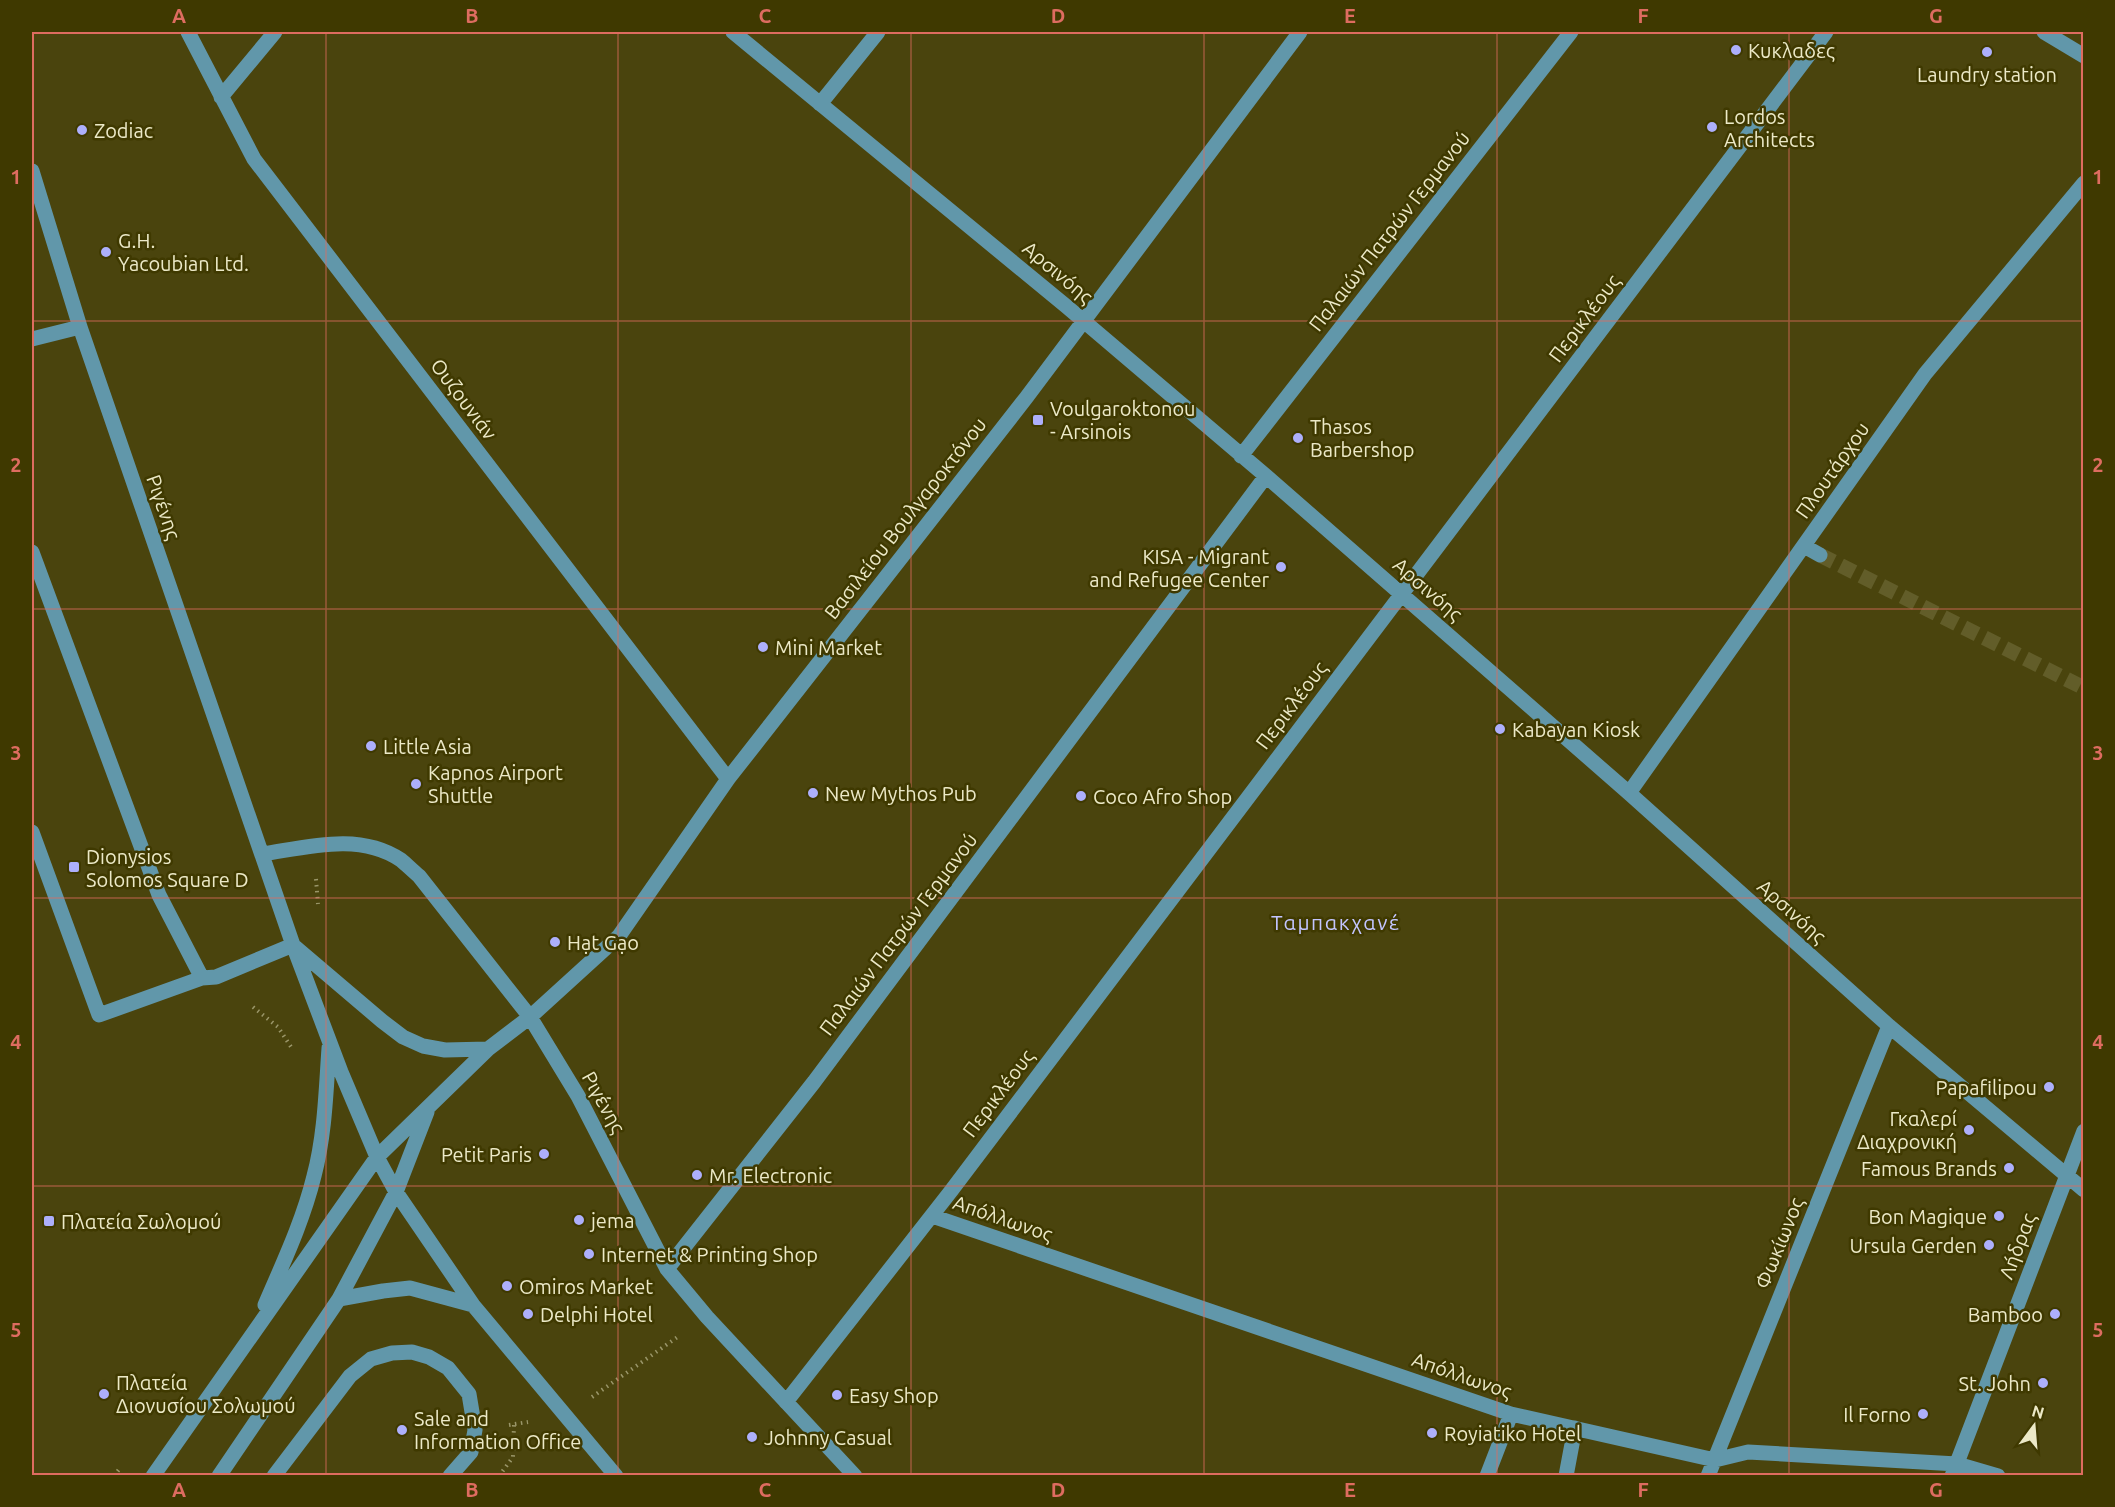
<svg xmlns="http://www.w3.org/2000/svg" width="2115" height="1507" font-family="Ubuntu,sans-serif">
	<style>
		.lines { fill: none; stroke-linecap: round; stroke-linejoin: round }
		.minor-tunnel { stroke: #625d29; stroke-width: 15; stroke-dasharray: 15 8; stroke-linecap: butt }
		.path { stroke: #9a9669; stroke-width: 4; stroke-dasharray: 1.5 4.5; stroke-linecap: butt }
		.minor { stroke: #6197aa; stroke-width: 15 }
		.grid { fill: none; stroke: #de6c60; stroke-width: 1.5; stroke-opacity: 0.55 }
		.poi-dot { fill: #adaffb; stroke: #3f3900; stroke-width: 2 }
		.labels { text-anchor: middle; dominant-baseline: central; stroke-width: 5; stroke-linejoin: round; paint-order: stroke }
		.poi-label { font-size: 20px; fill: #ece9c7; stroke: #3f3900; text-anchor: start }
		.street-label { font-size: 20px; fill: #ece9c7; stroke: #3f3900 }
		.neighbourhood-label { font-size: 21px; letter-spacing: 1.5px; fill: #c3c5ff; stroke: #3f3900 }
		.neatline { fill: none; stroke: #de6c60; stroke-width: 2 }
		.grid-label { font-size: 20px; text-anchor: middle; font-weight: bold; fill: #de6c60 }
	</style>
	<rect width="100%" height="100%" fill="#4a440d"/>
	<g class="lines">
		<!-- minor-tunnel -->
		<path class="minor-tunnel" d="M1820,555L2084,688"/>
		<!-- path -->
		<path class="path" d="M316,879L318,904
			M253,1007L278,1027L293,1050
			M592,1397L679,1336
			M509,1425L528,1422
			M114,1476L120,1468
			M499,1476L513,1457L514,1424"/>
		<!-- minor -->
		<path class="minor" d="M188,32L254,159L728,779
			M733,32L1066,306L1266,476L1629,793L1889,1026L2084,1190
			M2044,32L2084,56
			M221,97L275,32
			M820,104L878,32
			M32,171L80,327L293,945L341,1072L377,1157L396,1192L473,1305L616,1476
			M32,339L80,327
			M1241,456L1571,32
			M1804,546L1820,555
			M32,552L159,895L202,978
			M1629,793L1925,374L2084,183
			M32,832L99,1015L202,978L216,977L293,945
			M263,854C308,847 360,832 401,860C407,865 413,871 419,876L530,1017L578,1096L667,1269L707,1317L855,1476
			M295,947L382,1021L403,1037L423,1046L445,1050L488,1049
			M932,1216L1511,1414L1715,1460L1748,1452L1957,1464L1998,1476
			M667,1269L814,1082L1266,476
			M339,1299L383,1291L410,1288L473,1305
			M265,1305C283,1263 303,1221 314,1176C325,1135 326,1090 329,1048
			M786,1402L951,1191L1826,32
			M153,1476L377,1157L488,1049L530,1017L619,936L728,779L1026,398L1300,32
			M219,1476L339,1299L396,1192L427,1112
			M274,1476L350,1376L371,1359L392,1353L412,1352L429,1357L448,1368L469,1394L475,1430L471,1452L450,1476
			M1487,1476L1511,1414
			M1566,1476L1575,1428
			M1708,1476L1889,1026
			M1952,1476L2084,1131"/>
	</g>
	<!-- grid -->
	<path class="grid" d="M326,32V1476M618,32V1476M911,32V1476M1204,32V1476M1497,32V1476M1789,32V1476M32,321H2084M32,609H2084M32,898H2084M32,1186H2084"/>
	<!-- markers -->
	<g class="poi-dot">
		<circle cx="1736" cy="50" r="6"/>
		<circle cx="1987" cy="52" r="6"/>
		<circle cx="1712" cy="127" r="6"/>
		<circle cx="82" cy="130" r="6"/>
		<circle cx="106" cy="252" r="6"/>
		<rect x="1032" y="414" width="12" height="12" rx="3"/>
		<circle cx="1298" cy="438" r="6"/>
		<circle cx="1281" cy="567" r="6"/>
		<circle cx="763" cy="647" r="6"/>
		<circle cx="1500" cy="729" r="6"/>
		<circle cx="371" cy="746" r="6"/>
		<circle cx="416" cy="784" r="6"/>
		<circle cx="813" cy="793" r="6"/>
		<circle cx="1081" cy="796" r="6"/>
		<rect x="68" y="861" width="12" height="12" rx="3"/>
		<circle cx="555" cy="942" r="6"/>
		<circle cx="2049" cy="1087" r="6"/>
		<circle cx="1969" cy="1130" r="6"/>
		<circle cx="544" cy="1154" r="6"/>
		<circle cx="2009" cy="1168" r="6"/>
		<circle cx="697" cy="1175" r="6"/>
		<circle cx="1999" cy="1216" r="6"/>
		<circle cx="579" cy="1220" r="6"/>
		<rect x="43" y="1215" width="12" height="12" rx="3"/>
		<circle cx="1989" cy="1245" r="6"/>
		<circle cx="589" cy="1254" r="6"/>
		<circle cx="507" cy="1286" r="6"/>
		<circle cx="528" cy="1314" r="6"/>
		<circle cx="2055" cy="1314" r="6"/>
		<circle cx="2043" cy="1383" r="6"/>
		<circle cx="104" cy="1394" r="6"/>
		<circle cx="837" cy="1395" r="6"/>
		<circle cx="1923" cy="1414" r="6"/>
		<circle cx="402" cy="1430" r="6"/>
		<circle cx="1432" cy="1433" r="6"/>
		<circle cx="752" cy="1437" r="6"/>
	</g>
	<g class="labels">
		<!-- poi labels -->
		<g class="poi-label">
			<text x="1748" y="50">Κυκλαδες</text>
			<text x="1987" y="74" text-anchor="middle">Laundry station</text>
			<text x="1724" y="116">Lordos<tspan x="1724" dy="23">Architects</tspan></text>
			<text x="94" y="130">Zodiac</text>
			<text x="118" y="240">G.H.<tspan x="118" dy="23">Yacoubian Ltd.</tspan></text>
			<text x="1050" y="408">Voulgaroktonou<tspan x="1050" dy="23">- Arsinois</tspan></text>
			<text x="1310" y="426">Thasos<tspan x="1310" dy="23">Barbershop</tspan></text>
			<text x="1269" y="556" text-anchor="end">KISA - Migrant<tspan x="1269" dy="23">and Refugee Center</tspan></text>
			<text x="775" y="647">Mini Market</text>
			<text x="1512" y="729">Kabayan Kiosk</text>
			<text x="383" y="746">Little Asia</text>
			<text x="428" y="772">Kapnos Airport<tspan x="428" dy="23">Shuttle</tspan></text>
			<text x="825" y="793">New Mythos Pub</text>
			<text x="1093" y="796">Coco Afro Shop</text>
			<text x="86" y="856">Dionysios<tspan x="86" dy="23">Solomos Square D</tspan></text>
			<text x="567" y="942">Hạt Gạo</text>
			<text x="2037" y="1087" text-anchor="end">Papafilipou</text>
			<text x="1957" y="1118" text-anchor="end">Γκαλερί<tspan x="1957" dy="23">Διαχρονική</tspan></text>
			<text x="532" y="1154" text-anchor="end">Petit Paris</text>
			<text x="1997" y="1168" text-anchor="end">Famous Brands</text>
			<text x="709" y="1175">Mr. Electronic</text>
			<text x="1987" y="1216" text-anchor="end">Bon Magique</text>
			<text x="591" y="1220">jema</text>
			<text x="61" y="1221">Πλατεία Σωλομού</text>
			<text x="1977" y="1245" text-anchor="end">Ursula Gerden</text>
			<text x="601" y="1254">Internet &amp; Printing Shop</text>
			<text x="519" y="1286">Omiros Market</text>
			<text x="540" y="1314">Delphi Hotel</text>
			<text x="2043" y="1314" text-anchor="end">Bamboo</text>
			<text x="116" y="1382">Πλατεία<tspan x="116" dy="23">Διονυσίου Σολωμού</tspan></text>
			<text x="2031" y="1383" text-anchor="end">St. John</text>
			<text x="849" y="1395">Easy Shop</text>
			<text x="1911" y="1414" text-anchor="end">Il Forno</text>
			<text x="414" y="1418">Sale and<tspan x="414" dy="23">Information Office</tspan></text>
			<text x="1444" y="1433">Royiatiko Hotel</text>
			<text x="764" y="1437">Johnny Casual</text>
		</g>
		<!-- street labels -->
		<g class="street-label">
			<text transform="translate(1389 231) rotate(-52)">Παλαιών Πατρών Γερμανού</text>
			<text transform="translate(1058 272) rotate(40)">Αρσινόης</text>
			<text transform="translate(1584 318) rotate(-53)">Περικλέους</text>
			<text transform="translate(464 399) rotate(53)">Ουζουνιάν</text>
			<text transform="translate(1832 470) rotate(-55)">Πλουτάρχου</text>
			<text transform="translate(164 507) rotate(71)">Ριγένης</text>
			<text transform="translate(905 518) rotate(-52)">Βασιλείου Βουλγαροκτόνου</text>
			<text transform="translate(1428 589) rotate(41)">Αρσινόης</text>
			<text transform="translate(1291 705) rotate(-53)">Περικλέους</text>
			<text transform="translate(1792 911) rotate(42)">Αρσινόης</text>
			<text transform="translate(898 934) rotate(-53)">Παλαιών Πατρών Γερμανού</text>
			<text transform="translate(998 1093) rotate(-53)">Περικλέους</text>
			<text transform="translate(604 1102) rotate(61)">Ριγένης</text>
			<text transform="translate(1003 1218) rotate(19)">Απόλλωνος</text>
			<text transform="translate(1779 1243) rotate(-68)">Φωκίωνος</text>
			<text transform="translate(2017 1246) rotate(-69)">Λήδρας</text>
			<text transform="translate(1462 1375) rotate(19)">Απόλλωνος</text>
		</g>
		<!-- neighbourhood labels -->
		<g class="neighbourhood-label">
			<text x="1336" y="922">Ταμπακχανέ</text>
		</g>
	</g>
	<!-- border -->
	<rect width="2115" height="1507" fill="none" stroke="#3f3900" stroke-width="66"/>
	<!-- north arrow -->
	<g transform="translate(2034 1426) rotate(16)" stroke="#3f3900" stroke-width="4.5" paint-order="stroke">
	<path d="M0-4.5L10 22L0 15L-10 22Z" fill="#ece9c7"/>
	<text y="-9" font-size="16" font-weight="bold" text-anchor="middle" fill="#ece9c7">N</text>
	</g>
	<rect x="33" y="33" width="2049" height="1441" class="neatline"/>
	<g class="grid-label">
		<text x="179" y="23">A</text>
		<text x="472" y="23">B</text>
		<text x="765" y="23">C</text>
		<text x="1058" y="23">D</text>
		<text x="1350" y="23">E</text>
		<text x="1643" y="23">F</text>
		<text x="1936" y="23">G</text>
		<text x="16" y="184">1</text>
		<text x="2098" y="184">1</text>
		<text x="16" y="472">2</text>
		<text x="2098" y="472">2</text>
		<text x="16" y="760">3</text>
		<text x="2098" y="760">3</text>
		<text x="16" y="1049">4</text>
		<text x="2098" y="1049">4</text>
		<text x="16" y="1337">5</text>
		<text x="2098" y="1337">5</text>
		<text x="179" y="1497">A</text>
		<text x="472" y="1497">B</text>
		<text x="765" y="1497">C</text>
		<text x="1058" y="1497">D</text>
		<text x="1350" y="1497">E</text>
		<text x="1643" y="1497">F</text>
		<text x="1936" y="1497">G</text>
	</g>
</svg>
